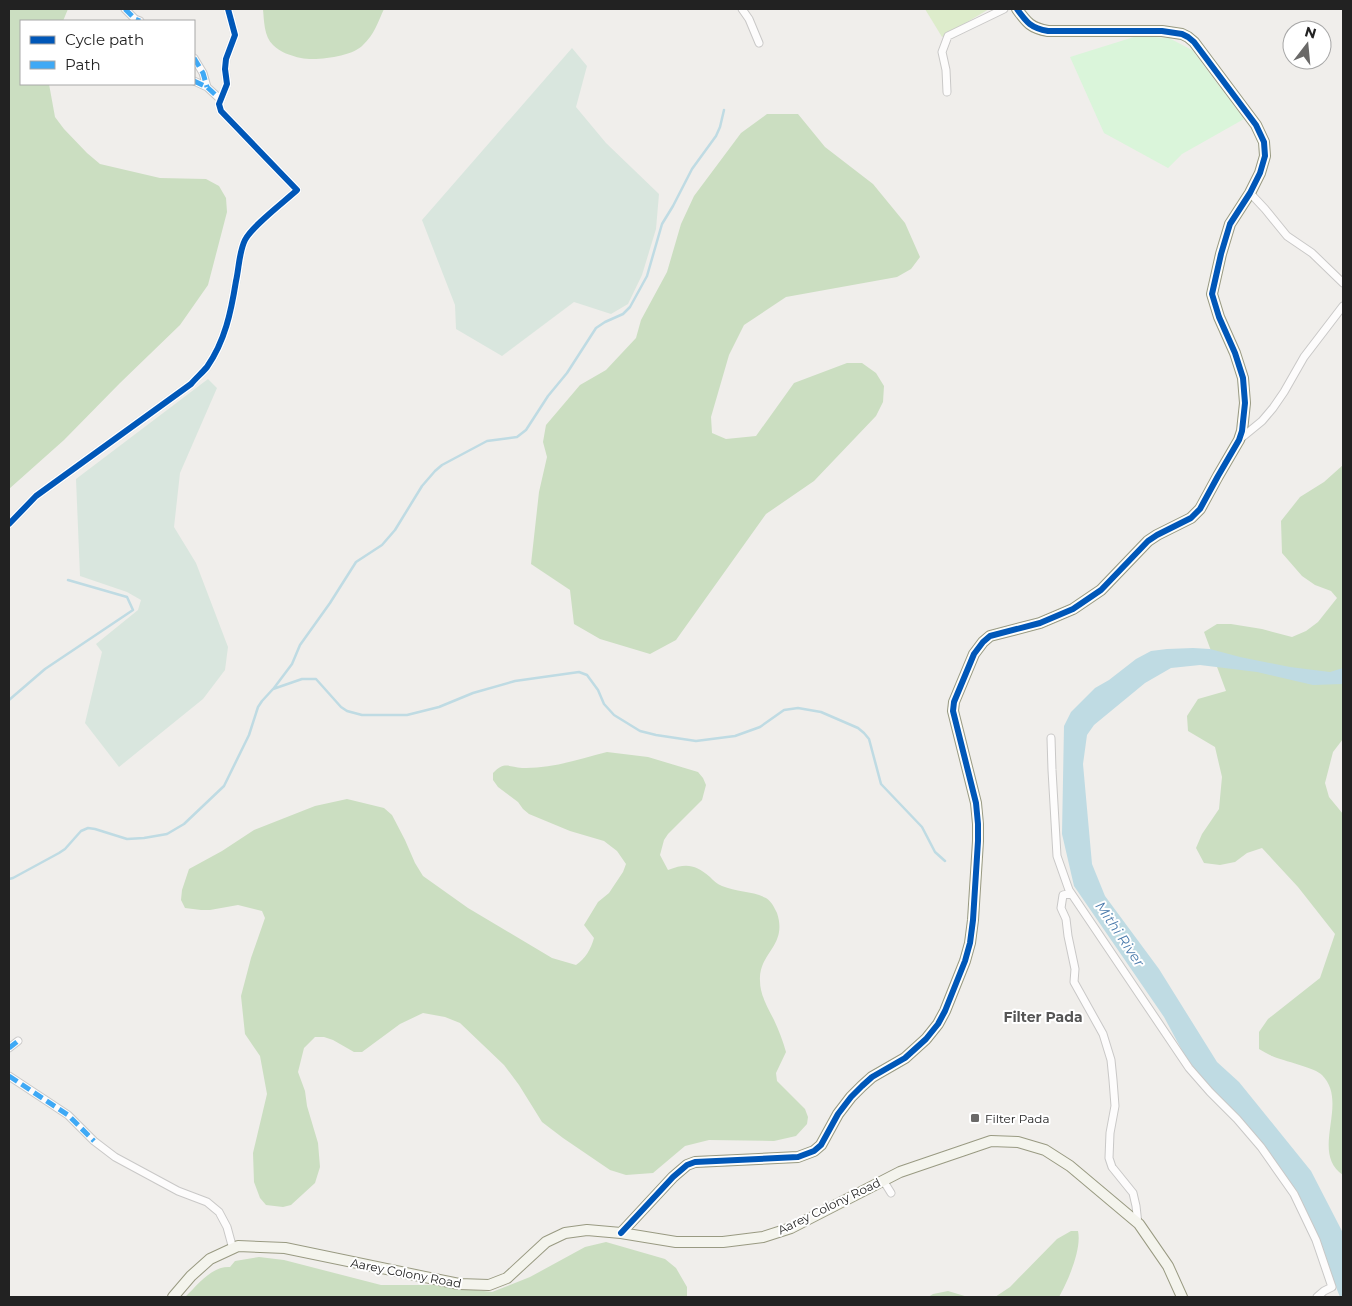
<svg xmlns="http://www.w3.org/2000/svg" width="1352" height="1306" font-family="Montserrat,sans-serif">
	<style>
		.grass { fill: #ddeccb }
		.forest { fill: #cbdec1 }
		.wetland { fill: #d9e6de }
		.park { fill: #daf5da }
		.water { fill: #bfdbe3 }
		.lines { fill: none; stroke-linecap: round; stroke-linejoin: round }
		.stream { stroke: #bfdbe3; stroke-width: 2.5 }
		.street-casing { stroke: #c9c8c7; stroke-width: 9 }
		.secondary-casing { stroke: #999a82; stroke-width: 12 }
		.street { stroke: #fdfcfc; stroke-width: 7 }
		.secondary { stroke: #f4f4ed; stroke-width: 10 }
		.quiet { stroke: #3fa9f5; stroke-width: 5; stroke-dasharray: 10 5; stroke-linecap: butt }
		.cycleway-casing { stroke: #fff; stroke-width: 9 }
		.cycleway { stroke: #0057b8; stroke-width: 6 }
		.poi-dot { fill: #6a6968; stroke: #fff; stroke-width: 2 }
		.labels { text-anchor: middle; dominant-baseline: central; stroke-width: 4; stroke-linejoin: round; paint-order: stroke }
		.poi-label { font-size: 12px; fill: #222; stroke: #fff; text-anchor: start }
		.street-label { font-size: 12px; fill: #222; stroke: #fff }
		.water-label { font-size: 14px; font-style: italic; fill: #4a7aab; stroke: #fff }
		.neighbourhood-label { font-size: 14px; font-weight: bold; fill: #555; stroke: #fff }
	</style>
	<rect width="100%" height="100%" fill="#f0eeeb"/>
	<!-- grass -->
	<path class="grass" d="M925,9H989L942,37Z"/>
	<!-- forest -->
	<path class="forest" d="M9,9H68L63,21H21V84H49L55,117L64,129L87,153L100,164L160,178L206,179L219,186L226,198L227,212L208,285L180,325L120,383L64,440L9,489Z
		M263,9H384C378,22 374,35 363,45C352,57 316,61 301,58C291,56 280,52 273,45C264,37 264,20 263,9Z
		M767,114H798L825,147L873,184L905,223L920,257L911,269L897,277L786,297L744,325L729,355L711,417L712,433L726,439L756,436L794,383L847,363H862L876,373L884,386L883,402L876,416L814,481L766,514L676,640L650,654L600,639L574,624L570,590L531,564L539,492L547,457L543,442L546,425L580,385L606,370L636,338L641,320L667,272L681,224L694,196L741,133Z
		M1343,465V739L1333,752L1325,783L1329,797L1343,814V1175C1309,1152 1350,1103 1322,1075C1316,1068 1283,1061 1272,1056C1267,1054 1263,1051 1259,1049V1032L1268,1019L1320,978L1335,934L1298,887L1262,848L1247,853L1235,862L1220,865L1204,863L1196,848L1202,834L1219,809L1222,777L1215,747L1188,731L1187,716L1198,699L1226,691L1204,632L1217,624H1231L1262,629L1292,637L1306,631L1318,622L1337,598L1331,591L1315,585L1302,576L1282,553L1281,521L1300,497L1324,482Z
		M607,752L648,757L698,772L703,778L706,785L702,800L668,834L664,840L660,855L668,870C686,863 695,864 710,877C713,880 717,884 722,886C736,892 753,891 766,898C772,902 774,907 777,913C788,946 758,953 760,981C760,995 768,1008 774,1020C779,1031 783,1041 786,1052L776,1073L777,1081L805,1109L808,1117L807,1124L796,1136L774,1141L709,1140L685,1146L653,1173L626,1175L610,1170L563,1138L542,1122L519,1085L504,1065L460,1023L445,1017L423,1013L400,1024L362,1052H354L333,1040L324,1037H315L304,1048L298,1072L305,1091L307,1106L318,1143L320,1167L315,1183L291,1205L283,1207L266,1205L260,1198L254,1182L253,1153L267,1094L260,1056L245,1034L241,996L251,958L265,918L262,911L238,905L210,910H201L185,908L181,900L182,890L189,869L222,851L254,830L315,806L347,799L384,808L392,815L405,840L415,863L423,876L468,908L552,958L576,965C585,959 591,949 594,938L584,925L598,902L609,893L623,872L626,864L617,851L604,841L570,831L529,814L523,809L518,802L498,787L493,780V773C505,761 508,767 522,768C551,769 579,759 607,752Z
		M1071,1231H1078C1082,1249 1068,1281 1059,1297H995L1010,1287L1057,1239Z
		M606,1242L665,1259L676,1268L687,1287V1297H185C198,1285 211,1266 230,1267L235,1261L259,1257L284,1260L381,1285H436L492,1292L530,1277L585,1247Z
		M948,1291L968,1297H928L933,1294Z"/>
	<!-- wetland -->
	<path class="wetland" d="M572,48L587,66L576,107L606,143L659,194L656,229L642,275L628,304L611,314L574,302L502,356L456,329L455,305L422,220Z
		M208,379L217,388L180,473L174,527L196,563L228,647L225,670L203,699L119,767L85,723L102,652L96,644L138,610L141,600L127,592L80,576L76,479Z"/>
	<!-- park -->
	<path class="park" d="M1137,36L1169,38L1192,50L1244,119L1182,154L1168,168L1104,133L1070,57Z"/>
	<!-- water -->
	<path class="water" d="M1193,648L1210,649L1240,657L1290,667L1330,672L1343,668V684L1313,685L1257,672L1200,665L1171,668L1145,683L1094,725L1087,735L1083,764L1092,864L1105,896L1159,969L1217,1062L1239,1082L1311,1171L1343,1233V1297H1340L1297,1191L1235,1113L1191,1067L1164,1017L1074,886L1062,834L1064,726L1071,712L1095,688L1109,680L1136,659L1151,651L1167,649Z"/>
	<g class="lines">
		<!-- stream -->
		<path class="stream" d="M274,688L292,664L300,645L330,603L356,562L382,545L395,530L422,486L435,471L442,465L487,441L517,437L526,430L548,396L567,373L596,328L605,322L623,314L630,307L647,276L662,224L673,206L692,169L716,136L720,127L724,110
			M9,700L45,669L133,610L127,597L68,580
			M9,879L13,878L59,853L65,849L81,831L88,828L95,829L127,839L144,838L167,834L184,824L224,786L249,735L258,707L262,701L273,689L302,679H316L341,707L347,711L362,715H407L439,707L473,693L515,681L579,672L587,675L598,690L604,704L614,715L640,731L656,735L696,741L735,736L760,727L784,710L798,708L821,712L858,728L864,733L869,739L881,784L922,827L935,852L945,861"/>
		<!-- street casing -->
		<g class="street-casing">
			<path id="street" d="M125,9L135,19L140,21
				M742,9L749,19L759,43
				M194,58L203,73L207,87
				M194,81L207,87L220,99
				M947,92L946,70L942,52L948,36L1004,9
				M1250,193L1265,209L1287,236L1312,253L1343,283
				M1240,439L1262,421L1273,408L1284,392L1304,357L1343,306
				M9,524L36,496L191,384C196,378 202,373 207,367C225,341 231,312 236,281C239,268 239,252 245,240C252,226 284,202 297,190L221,111L219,104L227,84L225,69L226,59L235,35L228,9
				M1051,738L1052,770L1057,856L1069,890L1189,1068L1210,1092L1237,1119L1261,1147L1294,1194L1316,1240L1332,1287L1324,1291L1317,1297
				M1071,893L1063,895L1061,908L1066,919L1068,936L1075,969L1074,982L1103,1034L1111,1060L1113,1080L1115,1106L1110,1133L1109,1158L1112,1167L1133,1193L1136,1206L1138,1224
				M9,1048L18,1041
				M9,1076L68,1115L94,1141L115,1157L178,1191L207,1202L219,1212L227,1227L233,1249
				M883,1180L891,1193"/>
		</g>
		<!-- secondary casing -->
		<g class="secondary-casing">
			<path id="secondary" d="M621,1233L673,1177L687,1165L695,1162L798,1157L814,1151L821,1145L838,1114L851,1097L862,1086L872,1077L905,1058L926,1039L938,1024L945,1011L965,961L970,943L973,920L978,841V824L976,803L953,711L954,702L974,654L983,642L990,636L1040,623L1073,609L1101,590L1148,541L1157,535L1191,518L1200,509L1218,476L1239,440L1242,431L1245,403L1243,378L1235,353L1219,317L1212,294L1221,254L1230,224L1250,193L1260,173L1265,156L1264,142L1256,125L1194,42L1188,37L1182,34L1162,31H1048C1031,28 1027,23 1017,9
				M173,1297L191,1276L210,1259L238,1246L285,1248L459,1284L489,1285L507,1278L546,1242L565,1233L587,1230L621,1233L676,1242H723L763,1237L791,1228L900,1172L991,1141L1018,1142L1045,1150L1070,1166L1139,1224L1168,1266L1182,1297"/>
		</g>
		<!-- street -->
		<use href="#street" class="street"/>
		<!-- secondary -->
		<use href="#secondary" class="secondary"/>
		<!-- quiet -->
		<path class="quiet" d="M125,9L135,19L140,21
			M194,58L203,73L207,87
			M194,81L207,87L220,99
			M9,1048L18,1041
			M9,1076L68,1115L94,1141"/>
		<!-- cycleway casing -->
		<g class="cycleway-casing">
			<path id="cycleway" d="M9,524L36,496L191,384C196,378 202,373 207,367C225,341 231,312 236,281C239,268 239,252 245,240C252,226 284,202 297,190L221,111L219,104L227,84L225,69L226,59L235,35L228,9
				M621,1233L673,1177L687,1165L695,1162L798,1157L814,1151L821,1145L838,1114L851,1097L862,1086L872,1077L905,1058L926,1039L938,1024L945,1011L965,961L970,943L973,920L978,841V824L976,803L953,711L954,702L974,654L983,642L990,636L1040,623L1073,609L1101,590L1148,541L1157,535L1191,518L1200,509L1218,476L1239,440L1242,431L1245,403L1243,378L1235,353L1219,317L1212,294L1221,254L1230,224L1250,193L1260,173L1265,156L1264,142L1256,125L1194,42L1188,37L1182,34L1162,31H1048C1031,28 1027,23 1017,9"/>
		</g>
		<!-- cycleway -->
		<use href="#cycleway" class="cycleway"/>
	</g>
	<!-- markers -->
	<rect class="poi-dot" x="970" y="1113" width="10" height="10" rx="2.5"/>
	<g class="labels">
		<!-- poi labels -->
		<g class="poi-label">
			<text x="985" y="1118">Filter Pada</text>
		</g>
		<!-- street labels -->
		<g class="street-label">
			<text transform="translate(829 1206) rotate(-26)">Aarey Colony Road</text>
			<text transform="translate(406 1273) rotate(11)">Aarey Colony Road</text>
		</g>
		<!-- water labels -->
		<g class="water-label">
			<text transform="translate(1120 934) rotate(56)">Mithi River</text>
		</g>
		<!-- neighbourhood labels -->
		<g class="neighbourhood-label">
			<text x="1043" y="1017">Filter Pada</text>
		</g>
	</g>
	<!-- border -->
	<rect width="1352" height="1306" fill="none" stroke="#222222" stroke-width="20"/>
	<!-- legend -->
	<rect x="20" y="20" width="175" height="65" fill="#ffffff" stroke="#a7a7a7"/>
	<rect x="30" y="36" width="25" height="8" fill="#0057b8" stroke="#a7a7a7"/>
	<text x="65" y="45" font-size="15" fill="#222222">Cycle path</text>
	<rect x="30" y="61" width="25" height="8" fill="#3fa9f5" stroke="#a7a7a7"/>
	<text x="65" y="70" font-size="15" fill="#222222">Path</text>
	<!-- north arrow -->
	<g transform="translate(1307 45) rotate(16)"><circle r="24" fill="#ffffff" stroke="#a7a7a7"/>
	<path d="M0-4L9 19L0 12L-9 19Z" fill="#6a6968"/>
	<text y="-8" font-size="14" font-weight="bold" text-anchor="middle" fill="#222222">N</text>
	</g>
</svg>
